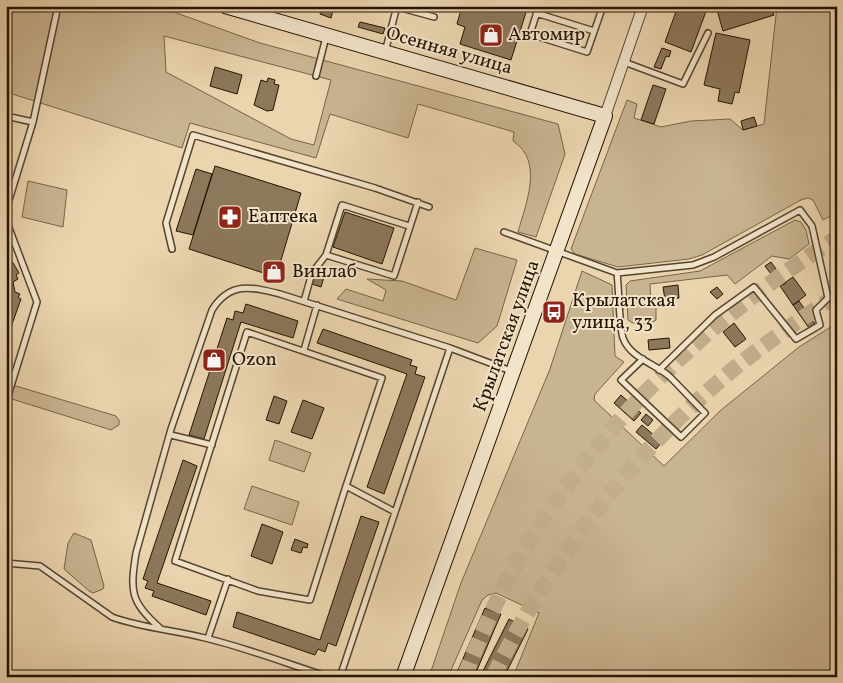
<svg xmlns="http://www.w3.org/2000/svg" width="843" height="683" font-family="Vollkorn,serif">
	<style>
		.green { fill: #c9b491; stroke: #776448; fill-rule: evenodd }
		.building { fill: #8c785b; stroke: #251300 }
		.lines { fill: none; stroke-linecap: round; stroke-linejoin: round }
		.primary-tunnel { stroke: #c3ae8c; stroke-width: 16; stroke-dasharray: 16 8; stroke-linecap: butt }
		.lane-casing { stroke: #56442c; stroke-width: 8 }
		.street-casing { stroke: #56442c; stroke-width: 12 }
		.secondary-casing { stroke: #251300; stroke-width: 16 }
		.lane { stroke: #f2e4cb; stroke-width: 5 }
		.street { stroke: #f2e4cb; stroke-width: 10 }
		.secondary { stroke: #f2e4cb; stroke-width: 14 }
		.labels { text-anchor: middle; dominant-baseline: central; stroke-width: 4; stroke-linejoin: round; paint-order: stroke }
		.poi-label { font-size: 19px; fill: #251300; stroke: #f2e4cb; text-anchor: start }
		.street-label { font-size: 19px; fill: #251300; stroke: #f2e4cb }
	</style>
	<rect width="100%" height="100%" fill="#ebd5af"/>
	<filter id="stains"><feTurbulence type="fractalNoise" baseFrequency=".004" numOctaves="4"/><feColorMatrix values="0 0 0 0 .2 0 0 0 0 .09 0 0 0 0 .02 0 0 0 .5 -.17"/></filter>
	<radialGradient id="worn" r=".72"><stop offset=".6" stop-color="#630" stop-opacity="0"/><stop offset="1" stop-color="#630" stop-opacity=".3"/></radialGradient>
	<!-- green -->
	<path class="green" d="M6,6H157L260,43L558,124L565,154L536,237L518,232C526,203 544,161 513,141L514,132L418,104L408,138L330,114L316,158L190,123L182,148L6,92ZM164,36L331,80L314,145L291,139L166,72Z
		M777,6H837V213L823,220L813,200L808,198L801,200L702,255L689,259L618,267L575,254L571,249L627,100L637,104L634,118L661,127L691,121L730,119L743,130L764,124Z
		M28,181L67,190L63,227L22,217Z
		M795,220L801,222L806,230L809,244L789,259L772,256L735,284L727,275L650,284L651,306H656V320C648,325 635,326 628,320L626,285L630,281L700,271Z
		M475,248L517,260L497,326L478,343L337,299L346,289L383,301L386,290L367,279L402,281L456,300Z
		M582,271L612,285L615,356L624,362L595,394L594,400L664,466L721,410L799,347L837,323V677H513L539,613L496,593L488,595L482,600L448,677H429L461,583L550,369Z
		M16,386L116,416L119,420V425L111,430L12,399L13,388Z
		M275,440L311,453L304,472L269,460Z
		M252,486L299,502L292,525L244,509Z
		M74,533L91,540L104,586L103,589L93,593L89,591L64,569L68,543Z"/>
	<!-- building -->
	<path class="building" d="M322,6H334L331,18L320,14Z
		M462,6H528L511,60L460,44L465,27L457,24Z
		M678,6H708L691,52L665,42Z
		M730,6H771L774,15L723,31L717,10Z
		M360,22L385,28L383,34L358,27Z
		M716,33L750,40L739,93L735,92L732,104L718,101L720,89L704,85Z
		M662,48L671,51L669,57L666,56L661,69L654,67Z
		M215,67L242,75L237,94L210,86Z
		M268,78L275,80L274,84L279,85L273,110L267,111L254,105L261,80L267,82Z
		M653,85L666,89L654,124L641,120Z
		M754,117L757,126L743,130L741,121Z
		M215,166L301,193L276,277L189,249Z
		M196,169L212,174L193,235L176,231Z
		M345,212L394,228L382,264L333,247Z
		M6,251L19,273L16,275L18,279L13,282L15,292L20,294L18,297L21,299L11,327L8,326L6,332Z
		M771,262L786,283L780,286L765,266Z
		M315,275L324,277L321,287L312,284Z
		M793,277L806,295L793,305L780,286Z
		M678,285L679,298L665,300L663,287Z
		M717,287L723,294L717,299L710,292Z
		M799,301L815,324L809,328L793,305Z
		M246,304L298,321L293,338L241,322L204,439L189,435L227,318L233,320L235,311L243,313Z
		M734,323L746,339L735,347L723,332Z
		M323,329L412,360L410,365L417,367L415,374L425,377L384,494L367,487L407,374L317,343Z
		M669,338L670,348L649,350L648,340Z
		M621,395L641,413L634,421L614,403Z
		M274,396L287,401L279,424L266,420Z
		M303,400L324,408L312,439L291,432Z
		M646,414L653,420L648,426L641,420Z
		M642,425L662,442L656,449L636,432Z
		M183,460L197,466L157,583L211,601L206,615L152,596L154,591L145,588L148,581L143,579Z
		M361,516L379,522L336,646L328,643L325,652L318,649L315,655L233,627L237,612L320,640Z
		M262,524L283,532L272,564L251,556Z
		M295,539L308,544L307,548L303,547L301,553L291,550Z
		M485,608L501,614L474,677H455Z
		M509,619L528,629L504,677H480Z"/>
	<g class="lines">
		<!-- primary-tunnel -->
		<path class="primary-tunnel" d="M464,677C486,622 511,567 544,518C619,405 722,310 837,238
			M493,677C549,562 626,461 723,378C759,347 798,321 837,295"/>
		<!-- lane casing -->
		<g class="lane-casing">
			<path id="lane" d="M394,6L434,17
				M539,6L530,34L587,52L603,6
				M536,13L594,31
				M385,52L397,6
				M624,62L683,84L708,33
				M316,76L326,37
				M6,116L33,122
				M6,210L33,122L58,6
				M6,220L37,302L6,402
				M504,232L617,273L693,265L714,257L800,210L812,226L828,298L816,310L820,325L796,339L754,287L715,315L659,370
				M172,249L166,223L193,135L375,188L429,207
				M326,255L394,276L418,202
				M617,273C619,289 619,326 623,338C630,358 656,364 670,377C682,389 693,401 705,413L681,437L621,380L643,359
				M304,301L312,273L326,255L342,205L409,226
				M304,350L317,305
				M171,435L212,445
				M346,486L310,600L258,591L175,561L247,332L382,378L346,486L395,512
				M6,563L40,566L112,617C142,628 174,630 205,638C247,648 288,664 329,677
				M160,628C130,602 130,591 136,553L171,429L212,310C230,281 252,287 280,294L450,348L511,371
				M208,638L228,579
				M340,677L450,348"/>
		</g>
		<!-- street casing -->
		<g class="street-casing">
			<path id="street" d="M605,116L643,6"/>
		</g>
		<!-- secondary casing -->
		<g class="secondary-casing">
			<path id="secondary" d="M225,6L605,116L403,677"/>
		</g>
		<!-- lane -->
		<use href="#lane" class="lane"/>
		<!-- street -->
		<use href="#street" class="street"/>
		<!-- secondary -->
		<use href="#secondary" class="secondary"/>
	</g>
	<!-- icons -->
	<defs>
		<g id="shop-square" transform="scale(1.25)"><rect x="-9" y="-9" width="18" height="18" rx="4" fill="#8f2418" stroke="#f2e4cb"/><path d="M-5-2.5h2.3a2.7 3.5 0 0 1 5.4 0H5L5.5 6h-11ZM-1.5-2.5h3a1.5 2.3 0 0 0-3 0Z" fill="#fff"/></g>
		<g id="pharmacy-square" transform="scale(1.25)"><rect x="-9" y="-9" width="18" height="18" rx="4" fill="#8f2418" stroke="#f2e4cb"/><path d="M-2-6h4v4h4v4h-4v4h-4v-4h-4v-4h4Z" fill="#fff"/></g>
		<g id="bus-square" transform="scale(1.25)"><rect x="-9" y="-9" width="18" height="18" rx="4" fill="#8f2418" stroke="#f2e4cb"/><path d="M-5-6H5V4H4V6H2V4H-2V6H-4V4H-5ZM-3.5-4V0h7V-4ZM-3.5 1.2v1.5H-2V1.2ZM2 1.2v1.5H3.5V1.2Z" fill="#fff"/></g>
	</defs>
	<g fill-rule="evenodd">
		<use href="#shop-square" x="491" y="35"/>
		<use href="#pharmacy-square" x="230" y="217"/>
		<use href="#shop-square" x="274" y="272"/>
		<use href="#bus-square" x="554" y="312"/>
		<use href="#shop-square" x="214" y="360"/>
	</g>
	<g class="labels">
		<!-- poi labels -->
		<g class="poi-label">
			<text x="508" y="35">Автомир</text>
			<text x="248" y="217">Еаптека</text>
			<text x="292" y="272">Винлаб</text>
			<text x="572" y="301">Крылатская<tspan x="572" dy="22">улица, 33</tspan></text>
			<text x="232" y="360">Ozon</text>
		</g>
		<!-- street labels -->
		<g class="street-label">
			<text transform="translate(449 51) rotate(16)">Осенняя улица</text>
			<text transform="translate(507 336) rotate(-70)">Крылатская улица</text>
		</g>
	</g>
	<!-- margin -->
	<rect width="843" height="683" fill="none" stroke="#ebd5af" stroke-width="25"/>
	<rect x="8" y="8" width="828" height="668" fill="none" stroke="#251300" stroke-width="2.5"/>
	<rect x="12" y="12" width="818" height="658" fill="none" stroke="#251300"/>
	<rect width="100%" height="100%" filter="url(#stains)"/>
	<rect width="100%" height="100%" fill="url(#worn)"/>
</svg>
